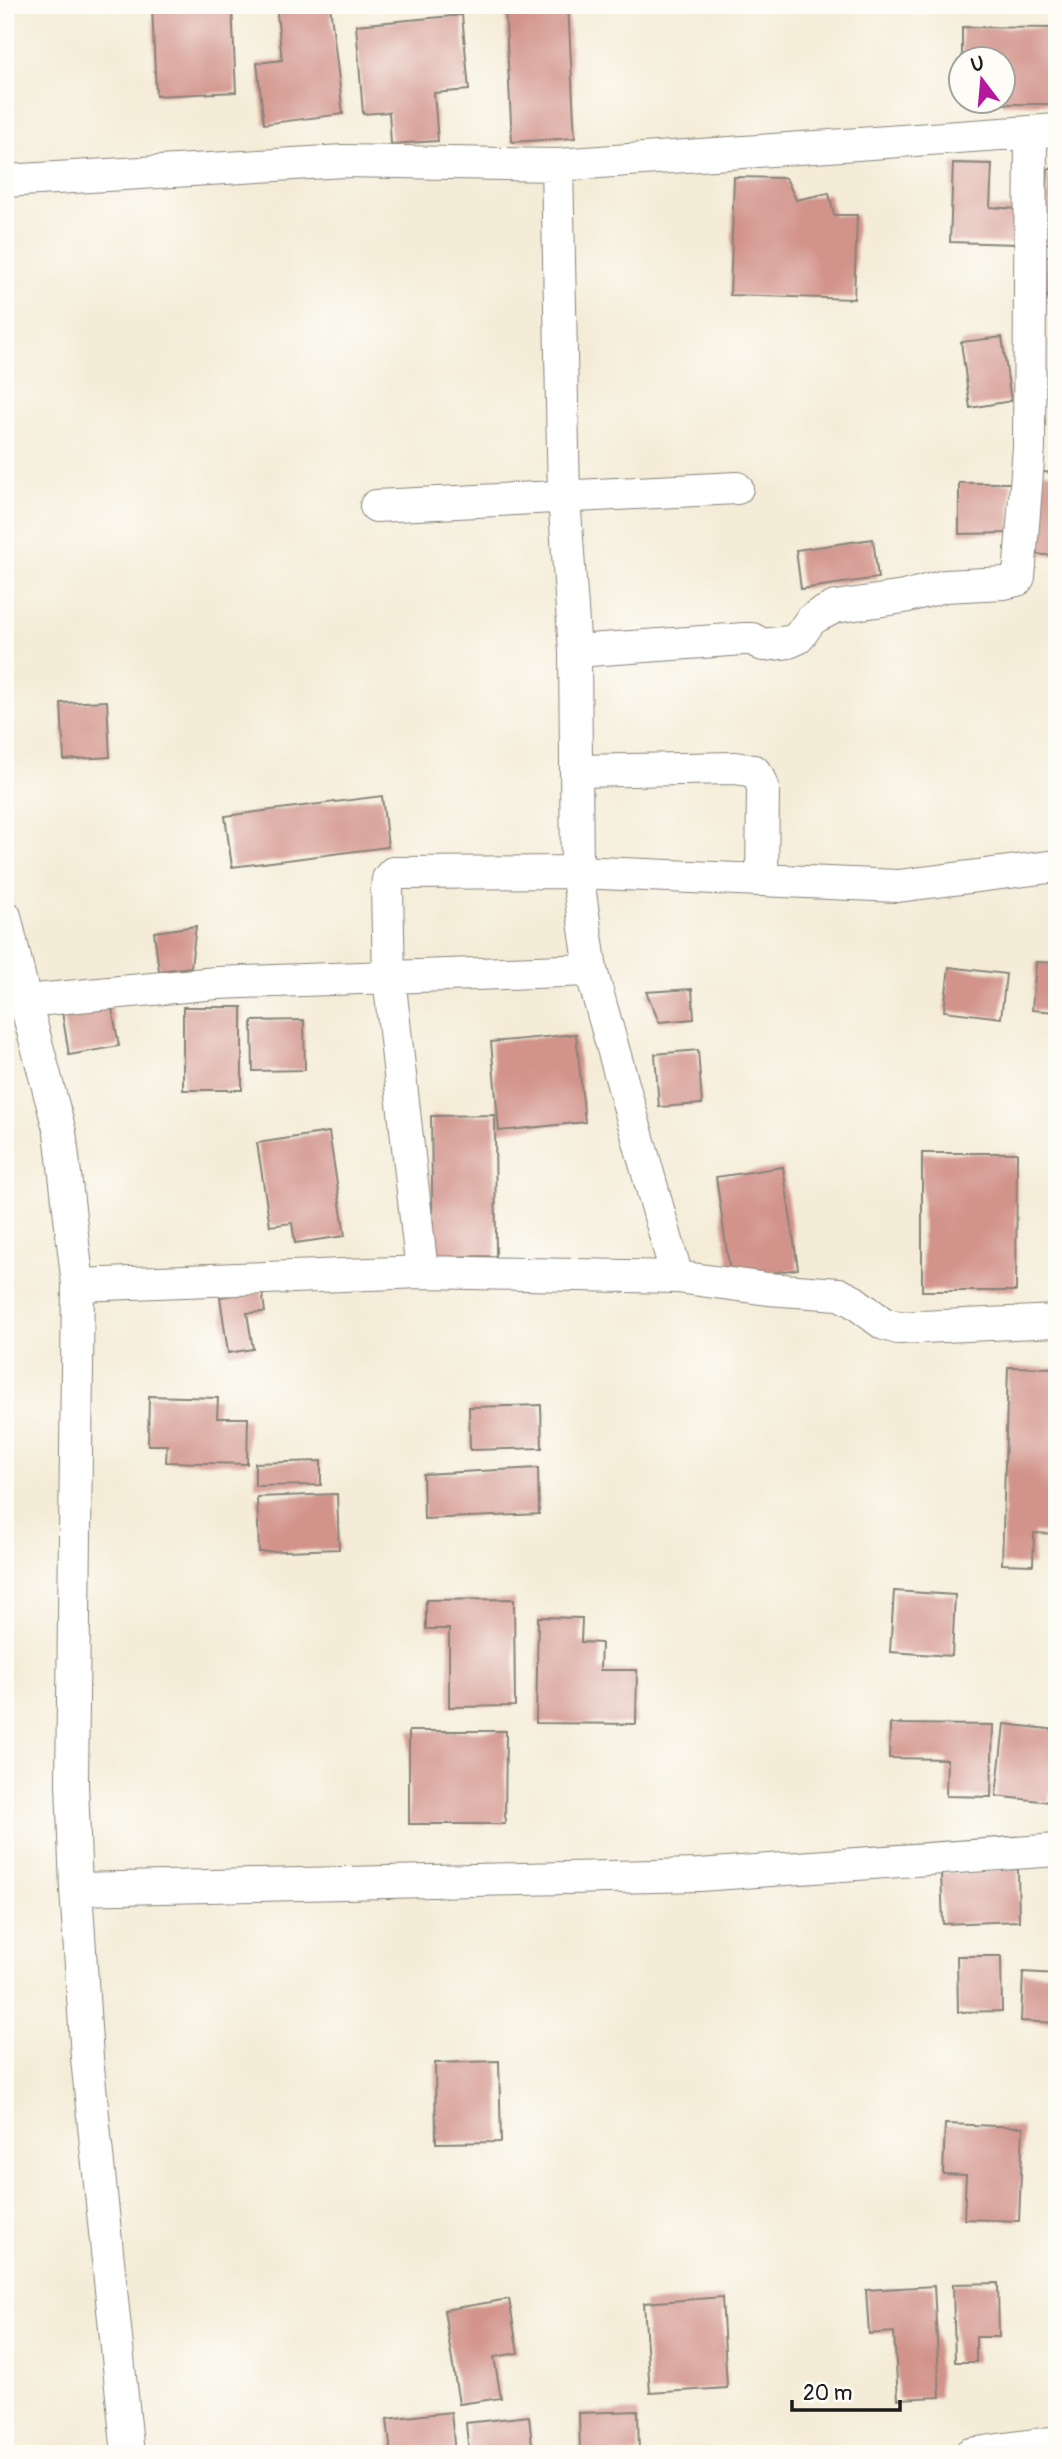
<svg xmlns="http://www.w3.org/2000/svg" width="1062" height="2459" font-family="Pangolin,sans-serif">
	<style>
		.building { fill: #d2938a }
		.lines { fill: none; stroke-linecap: round; stroke-linejoin: round }
		.street-casing { stroke: #88847a; stroke-width: 34 }
		.street { stroke: #fff; stroke-width: 32 }
	</style>
	<rect width="100%" height="100%" fill="#fdfcf7"/>
	<filter id="ink" filterUnits="userSpaceOnUse"><feTurbulence type="fractalNoise" baseFrequency=".0143" numOctaves="2"/><feDisplacementMap in="SourceGraphic" scale="14" xChannelSelector="R" yChannelSelector="G"/><feConvolveMatrix kernelMatrix="1 2 1 2 8 2 1 2 1" color-interpolation-filters="sRGB"/></filter>
	<filter id="wash" filterUnits="userSpaceOnUse"><feTurbulence type="fractalNoise" baseFrequency=".00686" numOctaves="4" result="noise"/><feDisplacementMap in="SourceGraphic" scale="28" xChannelSelector="R" yChannelSelector="G"/><feGaussianBlur stdDeviation="1.57" result="paint"/><feColorMatrix in="noise" values="0 0 0 0 0 0 0 0 0 0 0 0 0 0 0 0 0 1.4 0 .05"/><feComposite in="paint" operator="in"/></filter>
	<g filter="url(#wash)">
		<rect width="100%" height="100%" fill="#f4ecd7"/>
		<g id="blocks">
			<!-- building -->
			<path class="building" d="M152,5H232L236,92L156,96Z
				M276,5H330L343,114L264,124L257,63L282,60Z
				M505,5H568L575,138L512,142Z
				M462,15L469,90L434,93L438,141L391,144L389,112L363,114L356,25Z
				M962,27L1057,28V104H1002V60H962Z
				M953,163L992,164L990,207L1018,209L1017,244L950,242Z
				M1048,169H1057V244L1043,243Z
				M734,177L786,178L796,200L829,193L834,215H857L854,299L730,295Z
				M1044,256H1057V297L1043,296Z
				M1002,337L1011,401L970,408L961,342Z
				M1042,472L1057,473V556L1034,554Z
				M959,483H1011V533L959,534Z
				M873,539L878,578L801,589L796,550Z
				M107,701L110,757L64,760L61,703Z
				M382,796L388,847L232,867L225,816Z
				M196,926L191,967L159,971L154,932Z
				M1036,962L1057,963V1012L1032,1010Z
				M949,967L1006,974L1001,1018L944,1011Z
				M692,989L694,1019L659,1022L646,992Z
				M111,1003L119,1046L69,1055L62,1012Z
				M183,1007H242V1090H183Z
				M304,1020L305,1070L253,1071L252,1021Z
				M576,1034L585,1122L499,1131L491,1042Z
				M698,1050L702,1104L659,1107L655,1054Z
				M495,1115L496,1256L433,1257L431,1116Z
				M329,1132L345,1236L295,1243L292,1223L270,1226L257,1143Z
				M922,1153H1017L1016,1291H922Z
				M783,1167L798,1269L731,1279L716,1177Z
				M262,1291L265,1312L247,1313L253,1349L228,1353L220,1297Z
				M1008,1367L1057,1368V1534L1034,1533L1033,1565L1002,1564Z
				M149,1396L218,1398L217,1418H248L247,1464L166,1462L167,1445H148Z
				M541,1405L542,1448L470,1450L469,1407Z
				M321,1461V1485L255,1486V1463Z
				M538,1468L539,1514L424,1519L423,1474Z
				M337,1494L339,1549L259,1552L257,1497Z
				M894,1591L955,1595L952,1656L890,1652Z
				M514,1599L515,1706L449,1707V1629H426V1600Z
				M538,1617L582,1618L581,1642L601,1643L600,1670H637L636,1724L536,1723Z
				M890,1724L993,1725L991,1797L946,1796L947,1759L889,1758Z
				M1004,1724L1057,1730V1793L1050,1792L1049,1802L996,1796Z
				M409,1731H506L505,1824H409Z
				M1018,1869L1019,1921L943,1924L941,1872Z
				M957,1956H1001L1002,2011L958,2012Z
				M1023,1972L1057,1974V2023L1021,2021Z
				M499,2061L501,2142L436,2143L435,2063Z
				M945,2124L1023,2127L1019,2221L964,2219L966,2175L943,2174Z
				M998,2283L999,2337H976V2362H955L953,2284Z
				M934,2286L940,2397L898,2399L894,2332L869,2334L866,2290Z
				M722,2297L727,2388L650,2393L644,2303Z
				M509,2299L518,2353L494,2357L501,2398L459,2404L444,2310Z
				M638,2411L639,2454H580L579,2413Z
				M451,2412L455,2454H391L387,2419Z
				M529,2416L533,2454H469L466,2423Z
				M352,2448L353,2454H305V2450Z"/>
		</g>
	</g>
	<g filter="url(#ink)">
		<use href="#blocks" fill-opacity="0" stroke="#88847a" stroke-width="2"/>
		<g class="lines">
			<!-- street casing -->
			<g class="street-casing">
				<path id="street" d="M5,181L344,161L557,165L1057,130
					M376,506L737,488
					M575,651L744,639H752L763,645L789,642L798,638L810,621L817,616L835,607L904,597L945,586L1004,583L1017,580L1019,577L1029,447L1031,132
					M576,771L735,768L754,771L760,779L763,788L762,880
					M5,916L25,1001L60,1132L78,1285L72,1783L76,1889L87,2058L128,2454
					M591,970L677,1277
					M25,1001L216,983L591,970L577,872L575,651L564,497L557,165
					M422,1272L389,977L387,890L388,879L393,873L577,872L898,886L1057,866
					M78,1285L422,1272L677,1277L768,1289L839,1294L853,1301L884,1324L898,1328L1057,1321
					M76,1889L699,1875L1057,1850
					M970,2454L1057,2442"/>
			</g>
			<!-- street -->
			<use href="#street" class="street"/>
		</g>
	</g>
	<!-- margin -->
	<rect width="1062" height="2459" fill="none" stroke="#fdfcf7" stroke-width="28"/>
	<!-- north arrow -->
	<g transform="translate(982 80) rotate(344)"><circle r="33" fill="#fdfcf7" stroke="#a3a29f" stroke-width="2"/>
	<path d="M0-5L12 26L0 18L-12 26Z" fill="#b5179e"/>
	<text y="-10" font-size="19" font-weight="bold" text-anchor="middle" fill="#1c1c1c">U</text>
	</g>
	<!-- scale -->
	<path d="M792 2400v10h108v-10" fill="none" stroke="#1c1c1c" stroke-width="3.5"/>
	<text x="803" y="2400" font-size="21" fill="#1c1c1c" stroke="#fdfcf7" stroke-width="5" paint-order="stroke">20 m</text>
</svg>
